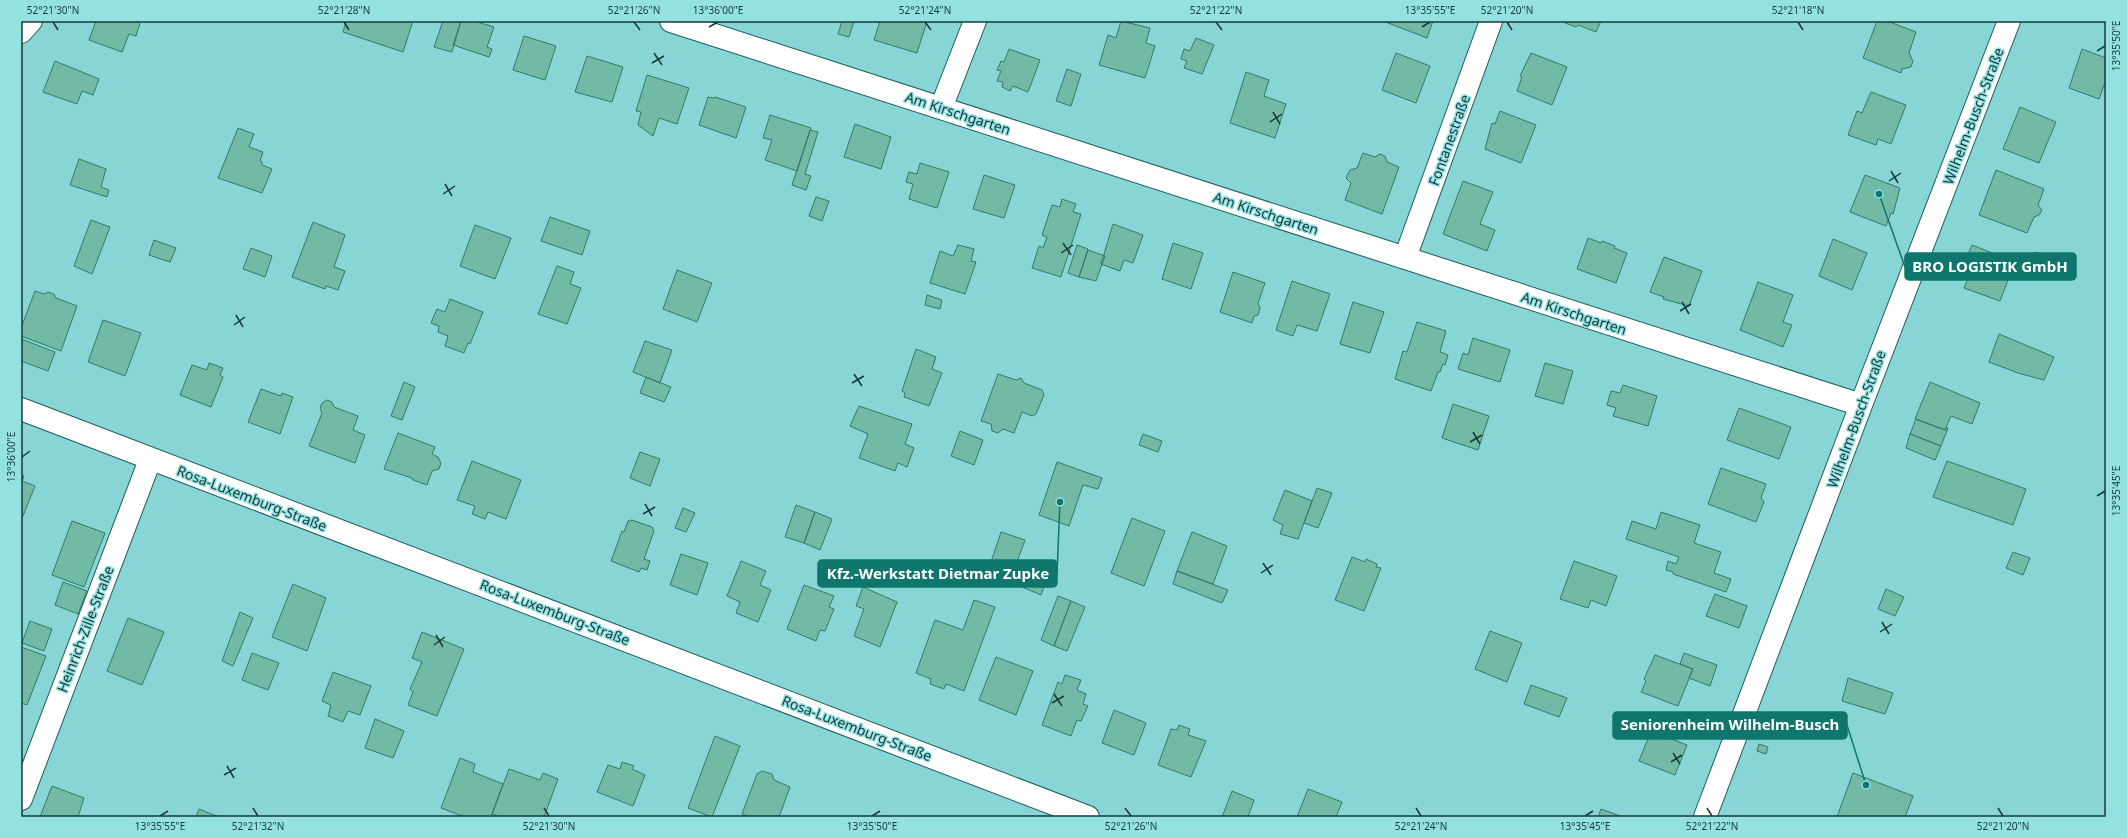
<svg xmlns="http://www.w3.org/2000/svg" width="2127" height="838" font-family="'Noto Sans',sans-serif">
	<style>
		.building { fill: #73baa6; stroke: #327a68 }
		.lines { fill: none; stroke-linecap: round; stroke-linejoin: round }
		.minor-casing { stroke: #1d5c5b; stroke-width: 24 }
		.tertiary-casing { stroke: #1d5c5b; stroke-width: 24 }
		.minor { stroke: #fff; stroke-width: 22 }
		.tertiary { stroke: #fff; stroke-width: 22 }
		.ticks { fill: none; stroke: #183939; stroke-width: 1.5 }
		.labels { text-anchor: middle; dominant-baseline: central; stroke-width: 3; stroke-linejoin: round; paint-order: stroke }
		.street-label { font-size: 14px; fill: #183939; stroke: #93e2e1 }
		.leader { fill: none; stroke: #0f766e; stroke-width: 1.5 }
		.callout-dot { fill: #0f766e; stroke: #93e2e1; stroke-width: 1.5 }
		.callout { fill: #0f766e; stroke: #0f766e; stroke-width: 1.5 }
		.callout-label { font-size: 15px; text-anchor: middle; font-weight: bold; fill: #fff }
		.neatline { fill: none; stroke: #183939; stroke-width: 1.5 }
		.ticks-label { font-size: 10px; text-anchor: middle; fill: #183939 }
	</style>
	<rect width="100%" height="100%" fill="#87d5d4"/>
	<!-- building -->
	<path class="building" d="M96,21H136L140,23L136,36L129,34L122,52L89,40Z
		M346,21H413L403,52L343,32Z
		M443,21H461L452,52L434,47Z
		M461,21H474L494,27L487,47L492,49L489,57L453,45Z
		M842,21H854L849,37L838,34Z
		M880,21H927L917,53L874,40Z
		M1121,21L1150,28L1146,43L1155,46L1145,78L1099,65L1108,35L1116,38Z
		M1383,21H1433L1427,38Z
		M1566,21H1601L1596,32L1578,25L1576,27L1565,23Z
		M1877,21H1887L1916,32L1909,53L1913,61L1911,67L1902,69L1901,73L1863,58Z
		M524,36L556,46L545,80L513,70Z
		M1196,38L1214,45L1202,74L1184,68L1187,61L1181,59L1184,49L1190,51Z
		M1009,49L1040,60L1028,92L1013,86L1010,91L1002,87L1003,82L997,81L1001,71L997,70L1001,61L1004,62Z
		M2082,49L2106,58V80L2099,99L2069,88Z
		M1396,53L1430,66L1416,103L1382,90Z
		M1531,53L1567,67L1552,105L1517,91L1522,77L1520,76Z
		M587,56L623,67L612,102L575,92Z
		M55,61L99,79L93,95L82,91L77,104L43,92Z
		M1067,69L1081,74L1071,106L1056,101Z
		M1246,72L1269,80L1264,96L1286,104L1275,138L1230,123Z
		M647,75L689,88L677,124L659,118L653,136L638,125L641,112L636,111Z
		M1871,92L1906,105L1891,144L1878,139L1876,145L1848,135L1857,111L1862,113Z
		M708,97L714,98L715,97L746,107L736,138L699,125Z
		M2020,107L2056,122L2039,163L2003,149Z
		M1500,111L1536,125L1521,163L1485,149L1492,123L1495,124Z
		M770,115L811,128L797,171L765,160L772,140L763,138Z
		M855,124L891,137L881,169L844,157Z
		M238,128L254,134L249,147L263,152L260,161L262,162V165L272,169L262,193L218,178Z
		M810,130L818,132L805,174L811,176L806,190L792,185Z
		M1363,153L1375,157L1380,154L1385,156L1387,162L1399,167L1382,214L1345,200L1351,183L1346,178L1350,170L1357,168Z
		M79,159L106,169L101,187L109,190L107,197L70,185Z
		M920,163L949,172L937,208L909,199L913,184L906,182L909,172L917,174Z
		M1996,170L2044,189L2038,205L2042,210L2039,215L2034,217L2027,233L1979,215Z
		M984,175L1015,185L1004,218L973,209Z
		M1865,175L1900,188L1893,214L1891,213L1886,226L1850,212Z
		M1463,181L1493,192L1480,224L1495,230L1487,251L1443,234Z
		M816,197L829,201L822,221L809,216Z
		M1062,199L1076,204L1073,212L1081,214L1061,277L1032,268L1039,246L1043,248L1047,237L1042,235L1052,205L1060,207Z
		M550,217L590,231L582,255L541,241Z
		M91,220L110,227L92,274L74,266Z
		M313,222L345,235L334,267L345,271L338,290L326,286L325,289L292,277Z
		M1113,224L1143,235L1133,263L1124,260L1120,271L1101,264Z
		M475,225L511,238L495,279L460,266Z
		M1588,238L1601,243L1602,241L1615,246L1614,248L1627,253L1616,283L1577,269Z
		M1833,239L1867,253L1852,290L1819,276Z
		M154,240L176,248L170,262L149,255Z
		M1173,243L1203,253L1191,289L1162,279Z
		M958,245L974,249L971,261L976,262L965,294L930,283L940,251L953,256Z
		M1077,245L1088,249L1079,277L1068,273Z
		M1972,245L2015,262L2000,301L1964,288L1972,269L1963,265Z
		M251,248L272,256L265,277L243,269Z
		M1088,250L1105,256L1096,281L1079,277Z
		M2035,252L2059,260L2053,274L2031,266Z
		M1664,257L1702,271L1689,306L1663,299L1664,297L1650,292Z
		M557,266L574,272L570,284L581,288L567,324L538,314Z
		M677,270L712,283L697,322L663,309Z
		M1233,272L1265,283L1258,303L1260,308L1258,315L1254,316L1252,323L1220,312Z
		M1292,281L1330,294L1317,331L1297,325L1293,336L1276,330Z
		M1758,282L1793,295L1783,322L1792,325L1783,347L1740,330Z
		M35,291L44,294L48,292L54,294L56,298L77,306L61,351L21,336V328Z
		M927,295L942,300L940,309L925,305Z
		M450,299L483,312L470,344L468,343L464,353L445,346L448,336L438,332L439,326L431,323L437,309L445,312Z
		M1353,302L1384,312L1370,353L1340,344Z
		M103,320L141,333L125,376L88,362Z
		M1417,322L1446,331L1440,352L1448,355L1445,365L1443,364L1440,372H1438L1431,391L1395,379L1403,351L1407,352Z
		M1999,334L2054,357L2044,380L2018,373L1989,362Z
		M1473,338L1510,350L1500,382L1458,369L1463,353L1468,355Z
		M21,339L55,352L48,371L21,361Z
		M645,341L672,350L660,383L633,372Z
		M916,349L936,357L932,369L942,373L929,406L904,397L905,393L902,391Z
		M209,363L223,368L220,375L223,377L211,407L180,395L192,365L207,370Z
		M1545,363L1573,371L1563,404L1535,396Z
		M998,374L1016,380L1021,378L1024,383L1042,390L1044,395L1036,414L1032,416L1022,412L1014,433L1003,429L998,433L992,431L991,424L981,421Z
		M646,377L671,387L664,402L640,393Z
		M404,382L415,387L402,420L391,416Z
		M1930,382L1980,403L1972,424L1951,416L1945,430L1915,419Z
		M1623,385L1657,396L1648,426L1613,416L1616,408L1607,405L1611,391L1620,393Z
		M261,389L281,396L282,393L293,397L280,434L248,422Z
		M327,400L332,402L334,407L358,416L353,430L365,435L355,463L309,446L322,413L320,408L322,403Z
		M1453,404L1489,416L1478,450L1442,438Z
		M859,406L912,424L905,444L914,448L907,467L898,463L895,471L859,458L868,434L850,426Z
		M1739,408L1791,427L1779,459L1727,440Z
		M1916,419L1945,430L1946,428H1948L1941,446L1910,434Z
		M960,431L983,440L974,465L951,456Z
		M398,433L435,447L432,454L438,457L441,463L439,469L432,471L427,485L413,480L412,478L384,469Z
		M1143,434L1162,441L1158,452L1139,445Z
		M1910,434L1941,446L1935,460L1906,448Z
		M640,452L660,459L650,486L630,478Z
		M472,461L521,480L506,519L488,512L485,519L472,514L475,506L457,500Z
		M1947,461L2026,489L2013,525L1933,497Z
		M1057,462L1102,478L1098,489L1083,485L1069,526L1039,515Z
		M1721,468L1766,484L1761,498L1764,502L1756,522L1708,504Z
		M21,474L24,476L22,481L35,486L21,521Z
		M1317,488L1332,493L1318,528L1304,523Z
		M1285,490L1312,501L1298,539L1280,534L1283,525L1273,520Z
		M796,505L815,512L804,543L785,537Z
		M683,508L695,513L686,532L675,528Z
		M815,512L832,519L820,550L804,543Z
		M1661,512L1700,525L1694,543L1721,552L1714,573L1731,579L1726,592L1673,574V572L1666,570L1668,561L1676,564L1679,557L1626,539L1632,521L1656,529Z
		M1132,518L1165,531L1144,586L1111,573Z
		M632,520L652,527L654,531L644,559L650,561L647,570L641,568L639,572L611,561L622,531L624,532L628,521Z
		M72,521L105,533L84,587L52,575Z
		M1001,532L1025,540L1014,570L991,562Z
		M1192,532L1227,546L1213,584L1177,571Z
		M2013,552L2030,558L2023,575L2006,568Z
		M681,554L708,563L697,595L670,585Z
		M1352,557L1365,562L1366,559L1377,564L1376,567L1381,568L1364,611L1335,600Z
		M741,561L766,571L760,585L771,590L758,622L736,613L740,602L727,596Z
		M1574,561L1617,576L1606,606L1591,600L1588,608L1560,599Z
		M1024,566L1048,576L1041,595L1017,585Z
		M1177,571L1228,590L1222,603L1173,584Z
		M63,582L87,591L78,614L55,605Z
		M293,584L326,598L307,651L272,637Z
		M804,585L834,596L829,607L834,609L825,631L820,630L816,641L787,629Z
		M863,587L897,602L880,647L854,636L864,609L856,606Z
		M1886,589L1904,597L1895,616L1878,609Z
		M1715,594L1747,606L1739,628L1706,616Z
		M1058,596L1071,601L1054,646L1041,640Z
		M974,600L995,607L964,691L946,684L944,689L930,684L931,679L916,673L935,620L963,630Z
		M1071,601L1085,607L1067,651L1054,646Z
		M240,612L253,618L233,666L222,661Z
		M128,618L164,632L142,685L107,671Z
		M30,621L52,629L44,651L22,643Z
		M1490,631L1522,643L1507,682L1475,669Z
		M422,632L464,649L437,716L408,705L413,692L410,689L422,662L412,658Z
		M21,647L46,656L27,705L21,703Z
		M252,653L279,663L268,690L242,680Z
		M1684,653L1717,665L1710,686L1689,678L1693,669L1680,664Z
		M1655,655L1693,669L1678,706L1641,692L1646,681L1644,679Z
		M996,657L1033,671L1016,715L979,700Z
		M333,672L371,686L360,715L348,711L343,722L328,716L331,705L322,701Z
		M1065,675L1081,680L1077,690L1086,694L1083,704L1088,706L1081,721L1077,720L1071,736L1042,725L1058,682L1062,684Z
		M1848,678L1893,693L1885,714L1842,701Z
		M1531,685L1567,698L1559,717L1524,704Z
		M1114,710L1146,723L1134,755L1102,743Z
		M375,719L404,731L393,758L365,748Z
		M1179,725L1190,729L1188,735L1206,741L1191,777L1158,765L1171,729L1177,730Z
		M1651,731L1687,745L1675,775L1639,761Z
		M715,736L740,746L712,817L688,808Z
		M1759,744L1768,747L1766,754L1757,751Z
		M460,758L475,764L473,772L503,784L491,817H465L441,808Z
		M622,762L634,766L632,769L645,775L633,806L597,792L608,765L620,769Z
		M509,769L540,780L543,773L558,779L544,817H500L492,814Z
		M762,771L772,774L774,780L790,787L779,817H750L742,814L757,774Z
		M1853,773L1913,796L1905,817H1837Z
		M52,786L84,798L78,817H40Z
		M1308,789L1342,802L1336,817H1297Z
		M1232,791L1254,800L1248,817H1222Z
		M199,809L219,817H196Z
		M1601,809L1623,817H1598Z"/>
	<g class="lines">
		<!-- minor casing -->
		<g class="minor-casing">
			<path id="minor" d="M671,21L1861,405
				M21,32L31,21
				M941,108L975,21
				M1405,258L1491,21
				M21,799L150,460
				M1705,817L1861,405L2009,21"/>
		</g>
		<!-- tertiary casing -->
		<g class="tertiary-casing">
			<path id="tertiary" d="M21,409L1088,817"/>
		</g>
		<!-- minor -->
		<use href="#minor" class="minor"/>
		<!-- tertiary -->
		<use href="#tertiary" class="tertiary"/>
	</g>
	<!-- ticks -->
	<path class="ticks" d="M53,22L58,30M344,22L349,30M634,22L640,30M925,22L931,30M1216,22L1222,30M1507,22L1512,30M1798,22L1803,30M709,27L718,22M1422,27L1430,22M2097,51L2105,46M654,53L662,65M652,63L664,56M1273,112L1280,124M1270,122L1282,114M1891,171L1898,183M1889,181L1901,173M445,184L452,196M443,194L455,186M1063,243L1071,255M1061,253L1073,245M1682,302L1689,314M1680,311L1691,304M236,315L243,327M234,325L245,317M854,374L862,386M852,383L864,376M1473,432L1480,444M1470,442L1482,435M22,457L30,451M2097,496L2105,491M645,504L652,516M643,514L655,507M1263,563L1271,575M1261,573L1273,565M1882,622L1889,634M1880,632L1892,624M436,635L443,647M434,645L445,637M1054,694L1062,706M1052,703L1064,696M1673,753L1680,764M1671,762L1682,755M227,766L234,778M224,775L236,768M253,808L258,816M544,808L549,816M1125,808L1131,816M1416,808L1421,816M1707,808L1712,816M1998,808L2003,816M160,816L168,811M872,816L880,811M1585,816L1593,811"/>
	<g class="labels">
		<!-- street labels -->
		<g class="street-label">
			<text transform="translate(958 113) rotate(18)">Am Kirschgarten</text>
			<text transform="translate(1973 116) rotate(-69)">Wilhelm-Busch-Straße</text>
			<text transform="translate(1449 140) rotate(-70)">Fontanestraße</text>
			<text transform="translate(1266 213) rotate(18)">Am Kirschgarten</text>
			<text transform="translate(1574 313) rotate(18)">Am Kirschgarten</text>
			<text transform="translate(1856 419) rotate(-70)">Wilhelm-Busch-Straße</text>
			<text transform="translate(252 498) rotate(21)">Rosa-Luxemburg-Straße</text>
			<text transform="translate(555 612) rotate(21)">Rosa-Luxemburg-Straße</text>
			<text transform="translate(85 629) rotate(-69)">Heinrich-Zille-Straße</text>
			<text transform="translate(857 728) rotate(21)">Rosa-Luxemburg-Straße</text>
		</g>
	</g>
	<!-- callouts -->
	<path class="leader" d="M1879 194L1905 267M1060 502L1057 574M1866 785L1847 725"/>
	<g class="callout-dot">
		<circle cx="1879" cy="194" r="4"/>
		<circle cx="1060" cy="502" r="4"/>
		<circle cx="1866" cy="785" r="4"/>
	</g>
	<g class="callout">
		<rect x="1905" y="253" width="171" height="27" rx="4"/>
		<rect x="818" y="560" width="239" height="27" rx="4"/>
		<rect x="1613" y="712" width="234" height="27" rx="4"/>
	</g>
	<g class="callout-label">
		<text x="1990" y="272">BRO LOGISTIK GmbH</text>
		<text x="938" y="579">Kfz.-Werkstatt Dietmar Zupke</text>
		<text x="1730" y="730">Seniorenheim Wilhelm-Busch</text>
	</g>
	<!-- border -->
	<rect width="2127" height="838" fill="none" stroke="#93e2e1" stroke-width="44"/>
	<rect x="22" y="22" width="2083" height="794" class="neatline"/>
	<g class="ticks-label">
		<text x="53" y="14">52°21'30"N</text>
		<text x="344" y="14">52°21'28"N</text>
		<text x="634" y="14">52°21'26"N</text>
		<text x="718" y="14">13°36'00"E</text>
		<text x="925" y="14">52°21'24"N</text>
		<text x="1216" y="14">52°21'22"N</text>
		<text x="1430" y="14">13°35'55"E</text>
		<text x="1507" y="14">52°21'20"N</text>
		<text x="1798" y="14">52°21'18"N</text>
		<text transform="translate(2116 46) rotate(-90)" y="4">13°35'50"E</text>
		<text transform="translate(11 457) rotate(-90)" y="4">13°36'00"E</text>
		<text transform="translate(2116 491) rotate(-90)" y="4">13°35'45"E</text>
		<text x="160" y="830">13°35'55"E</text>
		<text x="258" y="830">52°21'32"N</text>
		<text x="549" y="830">52°21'30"N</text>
		<text x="872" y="830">13°35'50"E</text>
		<text x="1131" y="830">52°21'26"N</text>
		<text x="1421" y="830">52°21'24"N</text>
		<text x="1585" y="830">13°35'45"E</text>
		<text x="1712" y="830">52°21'22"N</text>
		<text x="2003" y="830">52°21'20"N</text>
	</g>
</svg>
